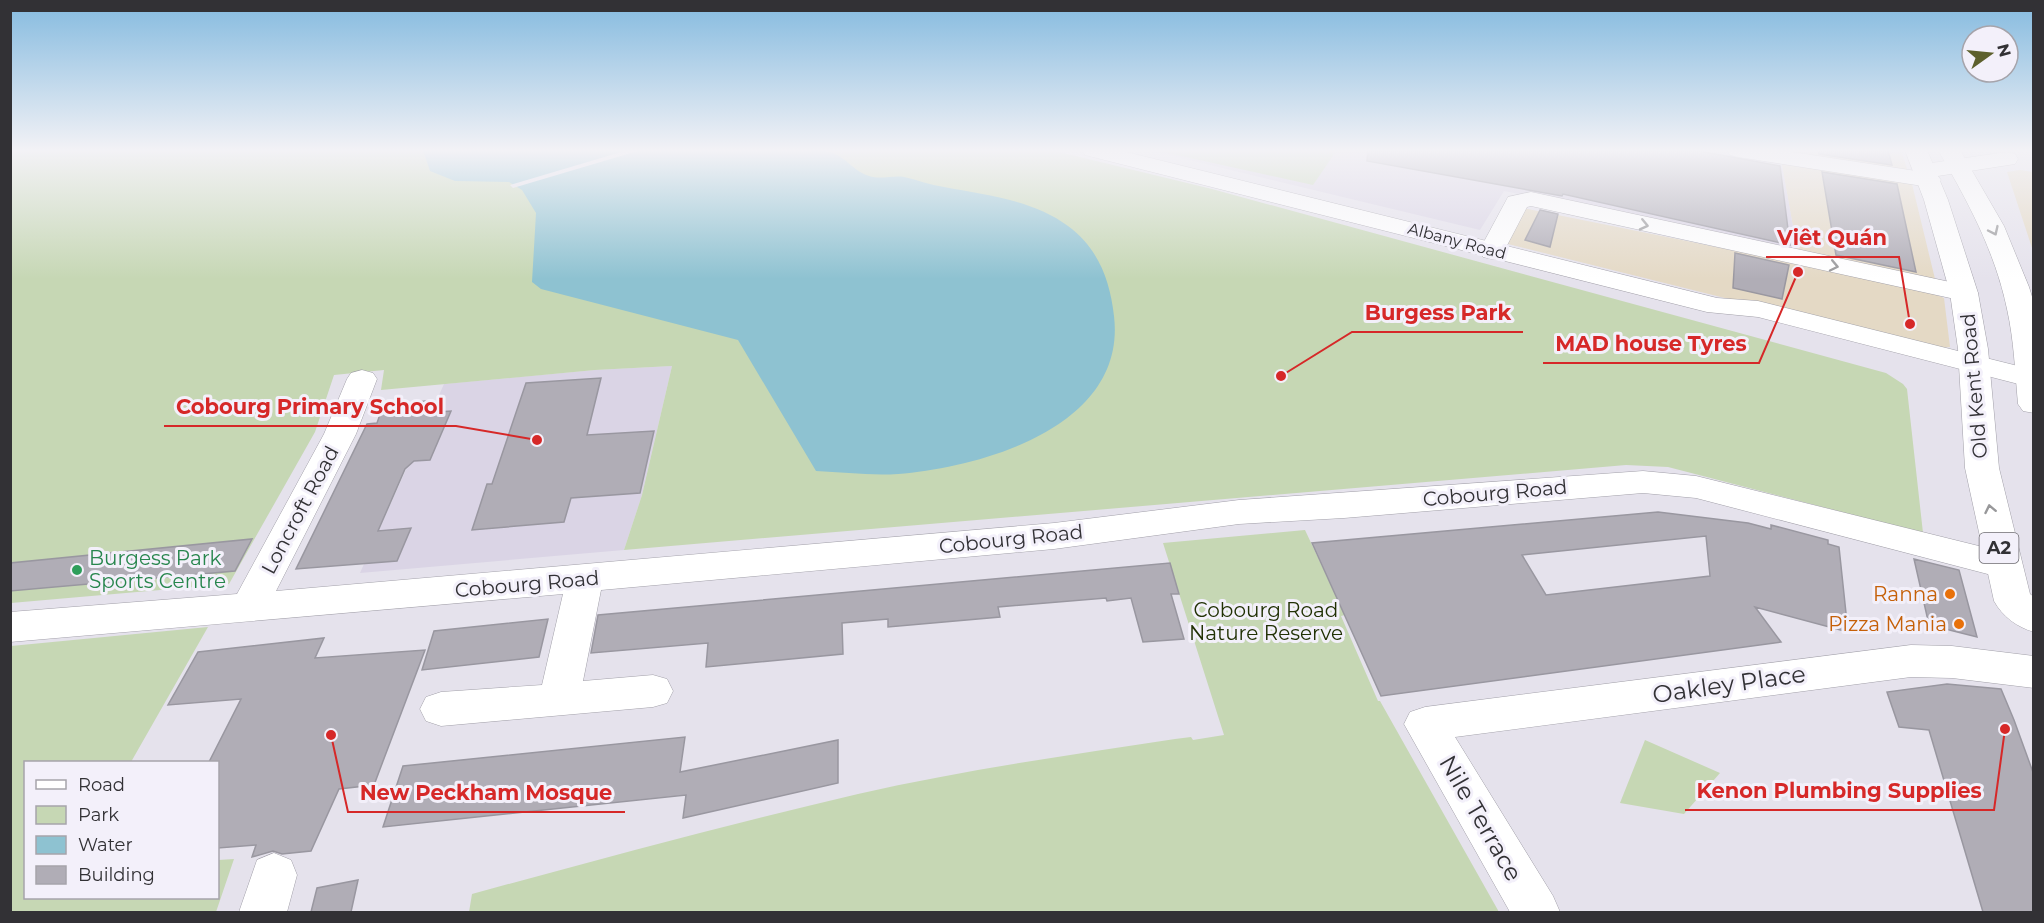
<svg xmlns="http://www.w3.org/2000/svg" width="2044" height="923" font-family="Montserrat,sans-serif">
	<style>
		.commercial { fill: #e4d9c5 }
		.built { fill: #dad4e5 }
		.green { fill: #c6d7b4 }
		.water { fill: #8ec2d1 }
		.pier { fill: #e5e2ec }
		.building { fill: #b0adb6; stroke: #9997a0; stroke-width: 1.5; fill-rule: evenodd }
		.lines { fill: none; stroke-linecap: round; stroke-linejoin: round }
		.minor-casing { stroke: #a2a0a9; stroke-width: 1 }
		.major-casing { stroke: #a2a0a9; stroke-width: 1 }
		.highway-casing { stroke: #a2a0a9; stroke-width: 1 }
		.minor { fill: #fff; fill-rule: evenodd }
		.major { fill: #fff; fill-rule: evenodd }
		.highway { fill: #fff; fill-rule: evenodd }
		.oneway { stroke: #98989a }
		.leisure-dot { fill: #2e9e5b; stroke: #f3f0fa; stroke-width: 2 }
		.food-dot { fill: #e8710a; stroke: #f3f0fa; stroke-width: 2 }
		.labels { text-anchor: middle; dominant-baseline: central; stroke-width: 6; stroke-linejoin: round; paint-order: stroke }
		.far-street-label { font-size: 16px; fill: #323135; stroke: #f3f0fa }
		.shield { fill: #f3f0fa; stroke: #6c6a70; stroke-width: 1.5 }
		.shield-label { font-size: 18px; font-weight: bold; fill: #323135 }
		.street-label { font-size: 20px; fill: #323135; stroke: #f3f0fa }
		.leisure-label { font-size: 20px; fill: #27864d; stroke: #f3f0fa; text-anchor: start }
		.food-label { font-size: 20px; fill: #c56008; stroke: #f3f0fa; text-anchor: end }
		.park-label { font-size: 20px; fill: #213104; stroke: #f3f0fa }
		.near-street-label { font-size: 24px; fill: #323135; stroke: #f3f0fa }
		.leader { fill: none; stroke: #d62828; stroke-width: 2 }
		.callout-dot { fill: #d62828; stroke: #f3f0fa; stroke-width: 2 }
		.callout-label { font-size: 21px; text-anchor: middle; font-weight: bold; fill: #d62828; stroke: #f3f0fa; stroke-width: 6; stroke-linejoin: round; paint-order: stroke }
	</style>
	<rect width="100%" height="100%" fill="#e5e2ec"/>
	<!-- commercial -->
	<path class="commercial" d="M1772,150H1901L1908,172L1781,153Z
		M1781,160L1901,177L1912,184L1935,279L1920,281L1797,249Z
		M2020,170L2033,172V251L2007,172Z
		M1518,207L1920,288L1944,298L1950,347L1929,349L1500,242Z"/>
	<!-- built -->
	<path class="built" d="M1148,150H1708L1781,160L1797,249L1504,191L1480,230Z
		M672,366L642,495L624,550L360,573L444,384L595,370Z"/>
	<!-- green -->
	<path class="green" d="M10,150H1051L1212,189L1886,373L1903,384L1907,389L1923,533L1668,467L1626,465L624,550L642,495L672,366L595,370L381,390L384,370L334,375L315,432L229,584L11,603Z
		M1154,150H1337L1313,185Z
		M1305,530L1345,615L1341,616L1378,701H1380L1499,912H469L472,894C600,859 729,824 858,794C963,770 1070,755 1175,739L1191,737L1193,740L1224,735L1163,543Z
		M208,627L131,762H26V898H218V860L234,859L216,912H11V646Z
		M1645,740L1720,773L1684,814L1620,803Z"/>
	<!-- water -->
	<path class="water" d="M423,150H817C824,151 833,152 839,156C849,162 856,172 869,176C881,180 893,175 904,177C918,180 930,185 944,187C986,195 1033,200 1068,226C1098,248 1110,280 1114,316C1127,426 984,467 898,474C871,476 843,472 816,471L738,340L541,289L532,282L536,213L522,190L509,182L455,181L430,171Z"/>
	<!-- pier -->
	<path class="pier" d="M628,150H641L513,188L510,185Z"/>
	<!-- building -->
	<path class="building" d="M1368,150H1694L1780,166L1790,245L1563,194L1562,196L1367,161Z
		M1818,150H1888L1892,165L1819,154Z
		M1822,172L1897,184L1916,272L1836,255Z
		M1540,210L1558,214L1550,247L1525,240Z
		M1735,253L1789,265L1782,299L1733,288Z
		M601,378L587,435L654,431L640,493L571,498L564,522L472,530L487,484H492L526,383Z
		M427,401L422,413L451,411L430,460L414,461L405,469L378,531L411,528L397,561L296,569L367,424L377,423L383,406Z
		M1658,512L1748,523L1771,529V525L1828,540V544L1839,547L1848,632L1755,607L1781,642L1381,696L1312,543ZM1706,536L1710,576L1546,595L1522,555Z
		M252,539L235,571L10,591V563Z
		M1914,559L1959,570L1977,637L1929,625Z
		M1170,563L1179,594H1171L1184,639L1143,642L1131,598L1107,601L1106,598L998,607L1000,617L888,627V619L842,623L843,654L706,667L708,643L591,653L598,615Z
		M548,619L539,657L422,670L434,631Z
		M324,638L315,658L425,650L374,785L339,789L311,851L282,854L273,851L252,857L256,845L218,848V762H209L241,699L168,705L198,652Z
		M1947,684L2001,689L2014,720L2034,775V912H1983L1929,730L1899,727L1887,692Z
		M685,737L680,772L838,740V783L683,818L686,795L383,827L403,766Z
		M358,880L351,912H311L317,888Z"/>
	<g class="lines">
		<!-- minor casing -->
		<g class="minor-casing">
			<path id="minor" d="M1727,150H1779L1929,173L1937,175L1941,180L1937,185L1929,187L1738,157L1730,155Z
				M1531,192L1964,285L1974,287L1978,293L1974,299L1964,301L1531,206L1527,207L1501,257L1492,259L1483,257L1479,251L1508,197Z
				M362,370L373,373L377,379L356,434L276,591L1054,523L1239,500L1643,471L1696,476L2003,552L2016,556L2021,565L2016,574L2003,578L1696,498L1643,493L1344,518L1239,524L1054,549L601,590L583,681L653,675L667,679L673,691L667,703L653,707L441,726L426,721L420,709L426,697L441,692L542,685L563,594L10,642V612L237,594L324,434L347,379L351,373Z
				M1911,645L1952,646L2034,656V688L1952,678L1911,677L1455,737L1553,896L1560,912H1510L1404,724L1410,712L1425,707Z
				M274,853L291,860L297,875L287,912H239L257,860Z"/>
		</g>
		<!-- major casing -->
		<g class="major-casing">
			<path id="major" d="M1082,150H1118L1717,298L1758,301L2034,370V388L1758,317L1707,312L1085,155Z
				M2007,152L2015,154L2018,159L2015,164L1925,178L1917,176L1913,171L1917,166L1925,164Z"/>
		</g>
		<!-- highway casing -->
		<g class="highway-casing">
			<path id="highway" d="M1905,150H1927L1948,200L1978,293L1988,349L1999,468L2030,594L2034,597V632C2017,627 2003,617 1994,601L1965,468L1958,349L1950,293L1924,200Z
				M1938,150H1960L2004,226L2029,287L2034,303V413L2023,411L2018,404C2015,372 2014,340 2007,309C1995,251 1967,200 1938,150Z"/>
		</g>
		<!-- minor -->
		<use href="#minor" class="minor"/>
		<!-- major -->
		<use href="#major" class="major"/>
		<!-- highway -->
		<use href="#highway" class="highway"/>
	</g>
	<!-- one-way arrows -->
	<defs><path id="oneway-chevron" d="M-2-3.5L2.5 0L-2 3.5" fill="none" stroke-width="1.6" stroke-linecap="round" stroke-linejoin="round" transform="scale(1.5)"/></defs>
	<g class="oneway">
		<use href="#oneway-chevron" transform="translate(1644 225) rotate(13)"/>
		<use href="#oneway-chevron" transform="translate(1994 231) rotate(65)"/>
		<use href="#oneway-chevron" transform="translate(1834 266) rotate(12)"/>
		<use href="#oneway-chevron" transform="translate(1990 509) rotate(-102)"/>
	</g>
	<!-- sky -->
	<linearGradient id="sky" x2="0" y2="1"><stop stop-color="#84badf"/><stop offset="0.54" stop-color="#f3f2f6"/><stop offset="1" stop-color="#f3f2f6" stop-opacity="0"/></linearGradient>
	<rect width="2044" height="279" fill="url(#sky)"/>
	<!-- markers -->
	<circle class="leisure-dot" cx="77" cy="570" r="6"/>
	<g class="food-dot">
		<circle cx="1950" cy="594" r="6"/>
		<circle cx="1959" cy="624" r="6"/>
	</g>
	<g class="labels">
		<!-- far-street labels -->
		<g class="far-street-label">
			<text transform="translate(1457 241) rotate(15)">Albany Road</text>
		</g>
		<!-- shield labels -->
		<rect class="shield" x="1979.5" y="533" width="39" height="30" rx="4.5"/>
		<g class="shield-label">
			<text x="1999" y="548">A2</text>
		</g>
		<!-- street labels -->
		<g class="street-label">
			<text transform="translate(1974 386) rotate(-95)">Old Kent Road</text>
			<text transform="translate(1495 493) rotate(-5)">Cobourg Road</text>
			<text transform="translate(300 510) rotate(-62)">Loncroft Road</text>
			<text transform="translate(1011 539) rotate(-6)">Cobourg Road</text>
			<text transform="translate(527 584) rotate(-5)">Cobourg Road</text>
		</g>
		<!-- leisure labels -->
		<g class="leisure-label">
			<text x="89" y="558">Burgess Park<tspan x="89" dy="23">Sports Centre</tspan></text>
		</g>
		<!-- food labels -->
		<g class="food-label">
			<text x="1938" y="594">Ranna</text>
			<text x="1947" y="624">Pizza Mania</text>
		</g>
		<!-- park labels -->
		<g class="park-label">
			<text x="1266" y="610">Cobourg Road<tspan x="1266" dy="23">Nature Reserve</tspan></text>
		</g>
		<!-- near-street labels -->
		<g class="near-street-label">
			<text transform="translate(1729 684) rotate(-8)">Oakley Place</text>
			<text transform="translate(1481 818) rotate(60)">Nile Terrace</text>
		</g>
	</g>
	<!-- callouts -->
	<path class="leader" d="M1910 324L1899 257H1766M1281 376L1352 332H1523M1798 272L1759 363H1543M537 440L456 426H164M2005 729L1994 810H1685M331 735L348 812H625"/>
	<g class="callout-dot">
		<circle cx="1910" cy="324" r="6"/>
		<circle cx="1281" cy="376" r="6"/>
		<circle cx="1798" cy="272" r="6"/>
		<circle cx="537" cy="440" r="6"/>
		<circle cx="2005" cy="729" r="6"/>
		<circle cx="331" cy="735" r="6"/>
	</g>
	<g class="callout-label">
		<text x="1832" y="245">Viêt Quán</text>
		<text x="1438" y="320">Burgess Park</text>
		<text x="1651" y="351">MAD house Tyres</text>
		<text x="310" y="414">Cobourg Primary School</text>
		<text x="1839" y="798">Kenon Plumbing Supplies</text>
		<text x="486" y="800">New Peckham Mosque</text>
	</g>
	<!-- border -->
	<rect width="2044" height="923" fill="none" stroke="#323135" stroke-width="24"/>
	<!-- legend -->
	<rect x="24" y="761" width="195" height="138" fill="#f3f0fa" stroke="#a6a4ab" stroke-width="1.5"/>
	<rect x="36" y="780" width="30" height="9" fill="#ffffff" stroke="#a6a4ab" stroke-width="1.5"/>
	<text x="78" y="791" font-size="18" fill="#323135">Road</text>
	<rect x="36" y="806" width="30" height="18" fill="#c6d7b4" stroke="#a6a4ab" stroke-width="1.5"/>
	<text x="78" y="821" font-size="18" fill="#323135">Park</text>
	<rect x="36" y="836" width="30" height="18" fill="#8ec2d1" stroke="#a6a4ab" stroke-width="1.5"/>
	<text x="78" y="851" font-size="18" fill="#323135">Water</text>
	<rect x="36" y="866" width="30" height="18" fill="#b0adb6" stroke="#a6a4ab" stroke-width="1.5"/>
	<text x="78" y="881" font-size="18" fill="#323135">Building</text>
	<!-- north arrow -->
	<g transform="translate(1990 54) rotate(75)"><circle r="28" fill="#f3f0fa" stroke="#a6a4ab" stroke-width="1.5"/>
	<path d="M0-4.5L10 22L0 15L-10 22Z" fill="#5d602d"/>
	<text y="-9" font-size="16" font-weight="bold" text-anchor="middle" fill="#323135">N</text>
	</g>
</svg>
